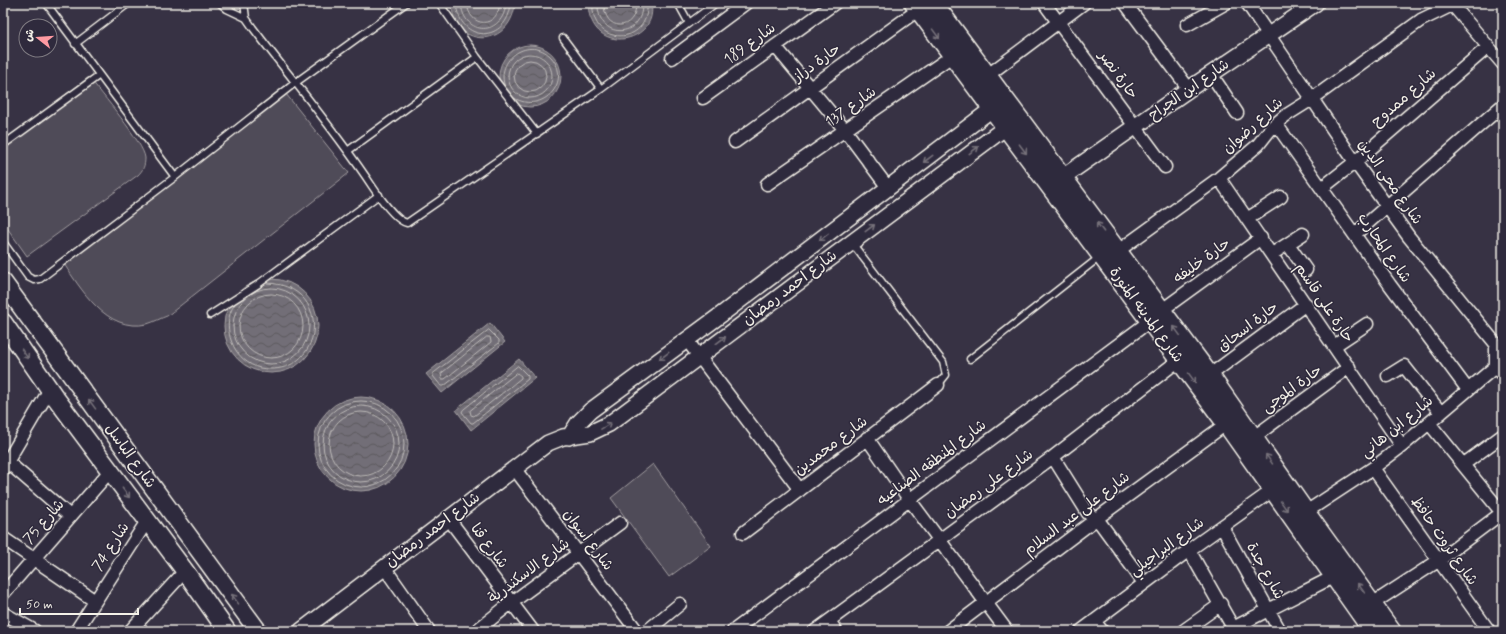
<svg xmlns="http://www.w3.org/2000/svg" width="1506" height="634" font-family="Mynerve,'Playpen Sans Arabic',sans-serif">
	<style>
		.green { fill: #504b59; stroke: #a29ea0 }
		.water { fill: url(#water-waves); stroke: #a6a2a4 }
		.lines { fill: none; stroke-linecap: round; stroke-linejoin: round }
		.shore { stroke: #c0bdbb; stroke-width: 1 }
		.service-casing { stroke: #f4f1e8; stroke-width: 9 }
		.minor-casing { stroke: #f4f1e8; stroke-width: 15 }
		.tertiary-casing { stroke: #f4f1e8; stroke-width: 18 }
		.secondary-casing { stroke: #f4f1e8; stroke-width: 20 }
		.service { stroke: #2f2a3d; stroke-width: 6 }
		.minor { stroke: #2f2a3d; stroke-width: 12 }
		.tertiary { stroke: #2f2a3d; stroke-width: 15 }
		.secondary { stroke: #2f2a3d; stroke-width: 17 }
		.oneway { stroke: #747079 }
		.labels { text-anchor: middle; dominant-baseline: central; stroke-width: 3; stroke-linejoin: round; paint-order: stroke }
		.street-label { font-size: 15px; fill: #f4f1e8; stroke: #2f2a3d }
	</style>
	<defs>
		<pattern id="water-waves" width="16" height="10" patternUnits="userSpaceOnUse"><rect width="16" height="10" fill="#726e77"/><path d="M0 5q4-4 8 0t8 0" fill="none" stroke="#5b595c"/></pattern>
	</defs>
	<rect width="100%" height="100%" fill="#373244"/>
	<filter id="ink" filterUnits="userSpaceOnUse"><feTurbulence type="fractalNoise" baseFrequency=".025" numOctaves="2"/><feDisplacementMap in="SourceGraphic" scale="8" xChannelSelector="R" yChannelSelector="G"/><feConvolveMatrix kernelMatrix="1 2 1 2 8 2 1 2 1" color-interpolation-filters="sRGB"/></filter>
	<g filter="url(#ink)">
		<!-- green -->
		<path class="green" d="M89,77C100,92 144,143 145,158C145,166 143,170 138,175L27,256L3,222V142Z
			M276,93L286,94L349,173L167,316C161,318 154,322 147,324C106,333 81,289 62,261Z
			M653,464L711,546L669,577L611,498Z"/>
		<!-- water -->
		<path class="water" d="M452,3H514L515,5C509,51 451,47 452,3Z
			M589,3H651C659,38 606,54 592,21C589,16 588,9 589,3Z
			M499 76a31 31 0 1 1 62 0a31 31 0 1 1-62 0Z
			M224 326a47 47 0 1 1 94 0a47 47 0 1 1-94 0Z
			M490,323L505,342L442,393L426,374Z
			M519,359L535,378L471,430L456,410Z
			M314 444a47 47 0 1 1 94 0a47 47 0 1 1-94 0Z"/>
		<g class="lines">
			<!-- shore -->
			<path class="shore" d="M456,3C459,44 508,44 511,3
				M461,3C463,37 504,37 506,3
				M467,3C469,29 498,29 500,3
				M593,3C589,47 651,47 647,3
				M598,3C596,40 644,40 642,3
				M604,3C603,33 637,32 636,3
				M508 76a22 22 0 1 1 44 0a22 22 0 1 1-44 0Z
				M514 76a16 16 0 1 1 32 0a16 16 0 1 1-32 0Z
				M505,87C494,59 530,35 551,57C573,81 543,115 514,98
				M233 326a38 38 0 1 1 76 0a38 38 0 1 1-76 0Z
				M239 326a32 32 0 1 1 64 0a32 32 0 1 1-64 0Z
				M235,304C226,316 227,332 233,345C238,356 248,365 260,368C324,380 336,285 267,283
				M489,330L499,340V343L444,386H441L433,376V374Z
				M487,337H490L491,342L445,379H442L441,374Z
				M518,366L528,376V379L473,423H471L462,412L463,410Z
				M517,373L521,376V378L474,416L471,415L470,411Z
				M318 444a43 43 0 1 1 86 0a43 43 0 1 1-86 0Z
				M323 444a38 38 0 1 1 76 0a38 38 0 1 1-76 0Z
				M329 444a32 32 0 1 1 64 0a32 32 0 1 1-64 0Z"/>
			<!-- service casing -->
			<g class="service-casing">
				<path id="service" d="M46,3L175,177
					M220,3L227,9L246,18
					M244,3L246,18L253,28C293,81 336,131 372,186C378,195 396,221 407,223L601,89L716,3
					M439,3L477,57L537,134
					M678,3L689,23
					M563,38L601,89
					M75,44L129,3
					M3,145L98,76
					M349,150L477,57
					M3,242L28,277L34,280L40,279L175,177L295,83L406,3
					M852,243L943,362L946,375L938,385
					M210,315L257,285L379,195
					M970,359L1101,256"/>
			</g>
			<!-- minor casing -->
			<g class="minor-casing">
				<path id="minor" d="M1044,3L1165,167
					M1125,3L1189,89
					M1247,3L1355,162L1409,237L1496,344V366L1503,376
					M1451,3L1503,64
					M1187,25L1226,3
					M775,46L845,130L889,189
					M672,58L746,3
					M1211,74L1237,113
					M988,75L1084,3
					M703,98L835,3
					M1276,124L1390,285L1468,390
					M735,142L918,10
					M1219,178L1402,446
					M767,184L952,56
					M1322,188L1355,162L1488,47
					M1247,219L1281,197
					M1355,234L1503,105
					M1288,244L1306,270
					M1118,251L1219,178L1258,145L1273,126L1285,116L1312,99L1421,20L1452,5
					M1272,254L1303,234
					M1162,310L1261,238
					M686,339L800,490
					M1334,346L1367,324
					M1210,375L1306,304
					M1388,376L1404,366L1441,413
					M1429,423L1503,514
					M1254,437L1349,367
					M867,438L909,499L1007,631
					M1053,457L1088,513L1101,524L1144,583
					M3,458L70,516
					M1464,464L1503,435
					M514,468L637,631
					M1373,468L1489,631
					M3,469L50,389
					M1306,512L1373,468L1402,446L1502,361
					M448,518L533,631
					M1222,527L1280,631
					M743,533L938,385
					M3,538L95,601
					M1189,550L1235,631
					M384,567L429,631
					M3,594L110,471
					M1372,604L1438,561L1503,512
					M3,613L35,631
					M829,621L836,631
					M1094,621L1102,631
					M1233,628L1333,577
					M76,631L147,521
					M130,631L185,571
					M476,631L511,603L620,523
					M647,631L680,604
					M733,631L1150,321
					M815,631L1053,457L1179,360
					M948,631L1096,519L1226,424
					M1081,631L1189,550L1273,490
					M1183,631L1221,604"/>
			</g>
			<!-- tertiary casing -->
			<g class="tertiary-casing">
				<path id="tertiary" d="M1063,177L1189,89L1316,3
					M569,437L578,423L590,411L722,314L992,109
					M301,631L548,443L563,437L590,433L609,424L1006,127"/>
			</g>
			<!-- secondary casing -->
			<g class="secondary-casing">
				<path id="secondary" d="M913,3L1226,424L1372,631
					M934,3L1210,375L1306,512L1392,631
					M3,282L258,631
					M3,322L55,397L185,571L227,631"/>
			</g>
			<!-- service -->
			<use href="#service" class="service"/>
			<!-- minor -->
			<use href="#minor" class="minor"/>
			<!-- tertiary -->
			<use href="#tertiary" class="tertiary"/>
			<!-- secondary -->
			<use href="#secondary" class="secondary"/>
		</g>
		<!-- one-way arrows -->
		<defs><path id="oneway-shaft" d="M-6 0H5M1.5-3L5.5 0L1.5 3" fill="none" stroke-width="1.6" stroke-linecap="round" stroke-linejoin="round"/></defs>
		<g class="oneway">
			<use href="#oneway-shaft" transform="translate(936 34) rotate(54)"/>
			<use href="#oneway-shaft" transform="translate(1023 149) rotate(53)"/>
			<use href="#oneway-shaft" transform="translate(974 150) rotate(-37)"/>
			<use href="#oneway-shaft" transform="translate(928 159) rotate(143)"/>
			<use href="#oneway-shaft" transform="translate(1100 227) rotate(-127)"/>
			<use href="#oneway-shaft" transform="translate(870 228) rotate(-37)"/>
			<use href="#oneway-shaft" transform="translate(824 237) rotate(143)"/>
			<use href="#oneway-shaft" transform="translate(1177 331) rotate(-126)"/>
			<use href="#oneway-shaft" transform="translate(721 340) rotate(-37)"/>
			<use href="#oneway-shaft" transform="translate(25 354) rotate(55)"/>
			<use href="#oneway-shaft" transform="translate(664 356) rotate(143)"/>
			<use href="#oneway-shaft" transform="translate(1192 378) rotate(54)"/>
			<use href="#oneway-shaft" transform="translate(92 404) rotate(-126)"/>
			<use href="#oneway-shaft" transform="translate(606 426) rotate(-32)"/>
			<use href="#oneway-shaft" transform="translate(1269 459) rotate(-125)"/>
			<use href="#oneway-shaft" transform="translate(126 493) rotate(53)"/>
			<use href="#oneway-shaft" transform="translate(1284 506) rotate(55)"/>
			<use href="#oneway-shaft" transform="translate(1361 588) rotate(-126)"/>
			<use href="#oneway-shaft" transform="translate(235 599) rotate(-126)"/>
		</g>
	</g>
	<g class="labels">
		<!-- street labels -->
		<g class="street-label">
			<text transform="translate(750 44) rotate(-36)">شارع 189</text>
			<text transform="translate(817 63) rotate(-36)">حارة دراز</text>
			<text transform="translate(1118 75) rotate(54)">حارة نصر</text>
			<text transform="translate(1189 90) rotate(-35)">شارع ابن الجراح</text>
			<text transform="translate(1404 98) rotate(-41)">شارع ممدوح</text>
			<text transform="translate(851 107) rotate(-35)">شارع 137</text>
			<text transform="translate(1253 126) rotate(-42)">شارع رضوان</text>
			<text transform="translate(1390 182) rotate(55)">شارع محى الدين</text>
			<text transform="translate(1384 248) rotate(55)">شارع المحارب</text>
			<text transform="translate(1202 261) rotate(-36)">حارة خليفه</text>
			<text transform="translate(790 288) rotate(-37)">شارع احمد رمضان</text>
			<text transform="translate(1324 303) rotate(56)">حارة على قاسم</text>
			<text transform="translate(1146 315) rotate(54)">شارع المدينه المنورة</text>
			<text transform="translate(1248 327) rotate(-37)">حارة اسحاق</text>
			<text transform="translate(1292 389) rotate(-36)">حارة الموجى</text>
			<text transform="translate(1397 427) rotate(-39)">شارع ابن هاني</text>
			<text transform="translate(831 446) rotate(-37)">شارع محمدين</text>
			<text transform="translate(130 456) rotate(54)">شارع الباسل</text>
			<text transform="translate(932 463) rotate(-37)">شارع المنطقه الصناعيه</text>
			<text transform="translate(989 484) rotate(-36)">شارع على رمضان</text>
			<text transform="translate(1077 514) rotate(-37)">شارع على عبد السلام</text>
			<text transform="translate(44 522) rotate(-49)">شارع 75</text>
			<text transform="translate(433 530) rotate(-37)">شارع احمد رمضان</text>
			<text transform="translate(588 540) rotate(53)">شارع اسوان</text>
			<text transform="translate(1444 541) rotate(55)">شارع ثروت حافظ</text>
			<text transform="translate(489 546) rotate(53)">شارع قنا</text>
			<text transform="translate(111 547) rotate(-57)">شارع 74</text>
			<text transform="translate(1167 547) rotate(-36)">شارع البراجيلي</text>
			<text transform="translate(529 571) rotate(-37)">شارع الاسكندرية</text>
			<text transform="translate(1265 571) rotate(61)">شارع جدة</text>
		</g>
	</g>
	<!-- margin -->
	<rect width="1506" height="634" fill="none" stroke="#2f2a3d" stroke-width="16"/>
	<rect x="8" y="8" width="1490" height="618" fill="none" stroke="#f4f1e8" stroke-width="1.5" filter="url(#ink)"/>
	<!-- north arrow -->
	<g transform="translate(38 38) rotate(287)"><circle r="19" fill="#2f2a3d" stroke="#7e7a81"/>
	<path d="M0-3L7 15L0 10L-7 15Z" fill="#ff9aa2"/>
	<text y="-6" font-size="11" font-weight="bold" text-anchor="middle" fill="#f4f1e8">ش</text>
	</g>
	<!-- scale -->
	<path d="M20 608v6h118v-6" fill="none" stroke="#f4f1e8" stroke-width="2"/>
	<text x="26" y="608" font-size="12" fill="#f4f1e8" stroke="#2f2a3d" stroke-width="3" paint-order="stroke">50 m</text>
</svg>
